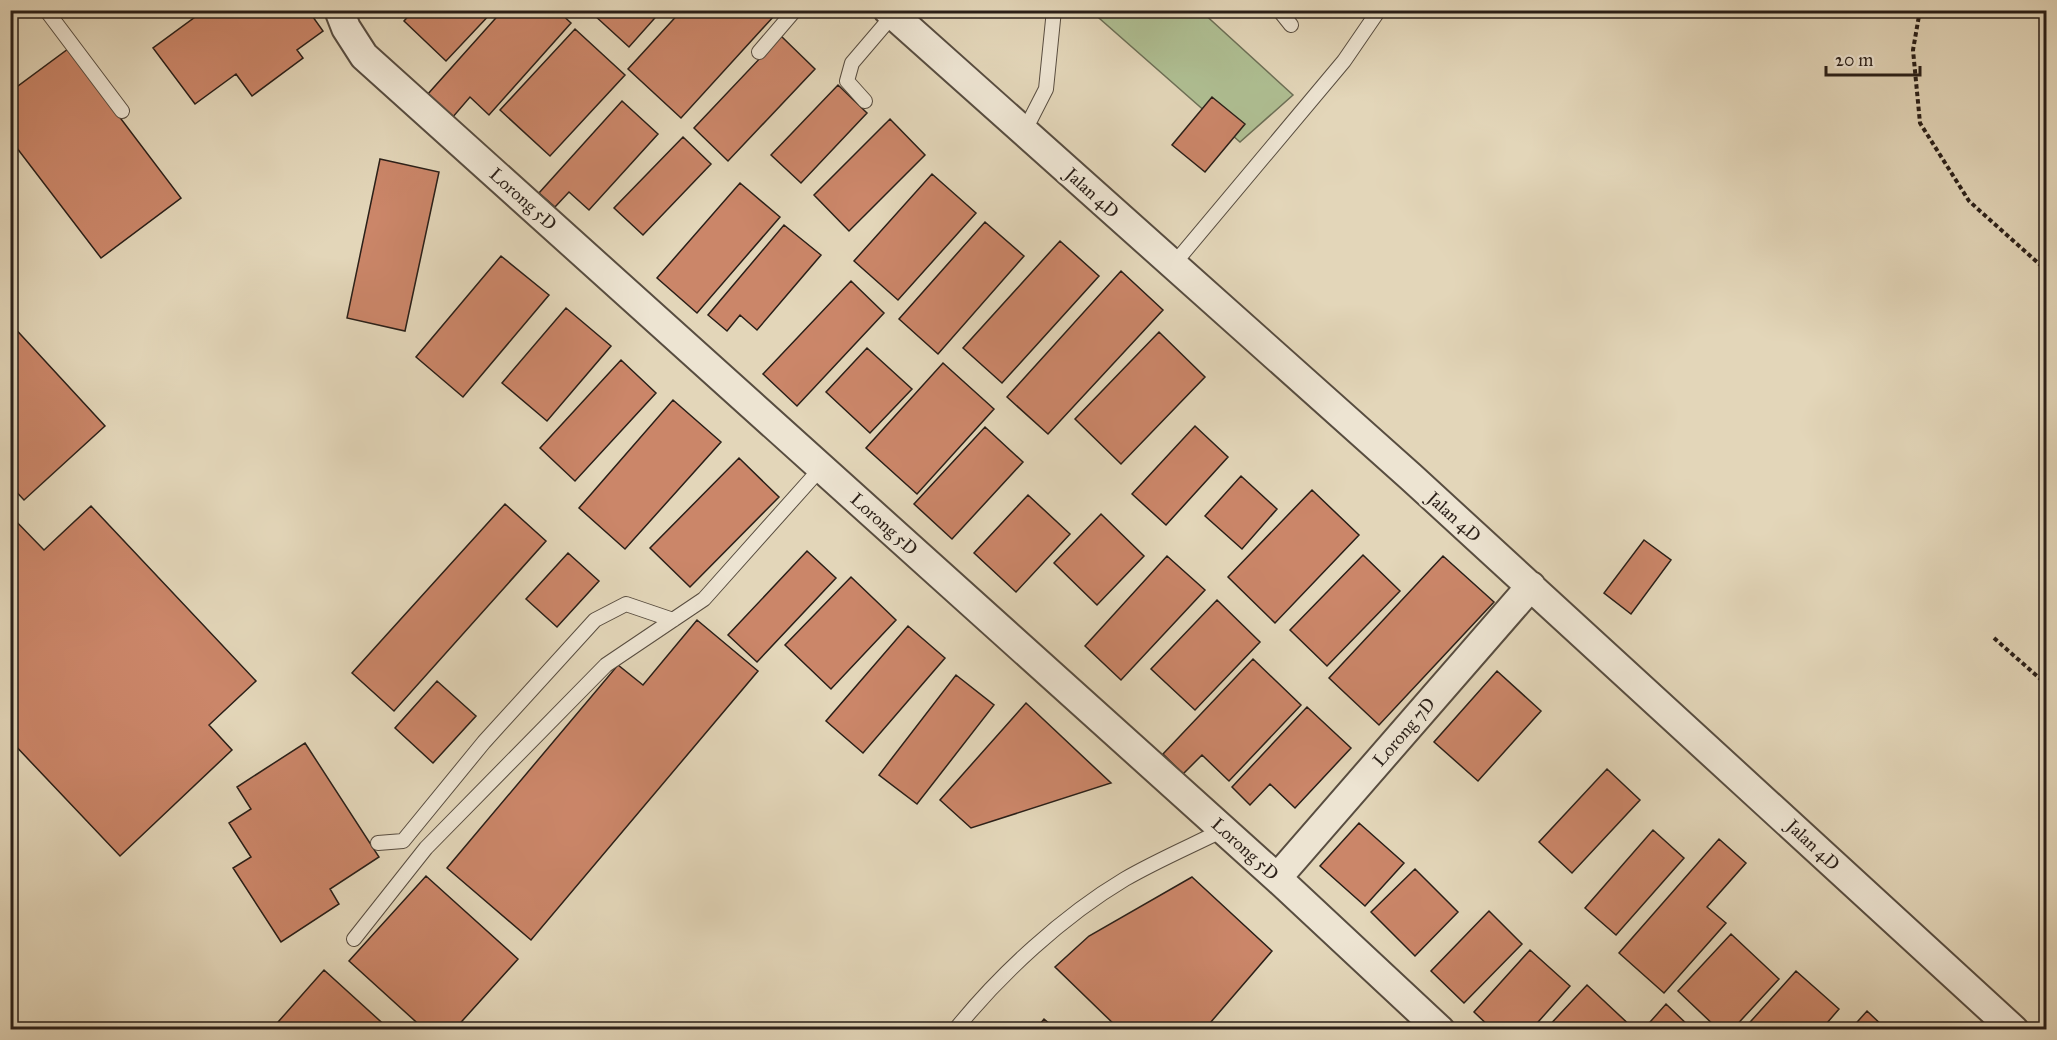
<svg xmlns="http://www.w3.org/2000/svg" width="2057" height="1040" font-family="'IM FELL Great Primer',serif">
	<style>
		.green { fill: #afbf93; stroke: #6c6f56; stroke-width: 1.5 }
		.building { fill: #cb8669; stroke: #2a1f18; stroke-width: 1.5 }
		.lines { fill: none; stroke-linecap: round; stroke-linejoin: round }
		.lane-casing { stroke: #584d40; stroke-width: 16 }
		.street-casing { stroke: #584d40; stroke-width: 32 }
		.path { stroke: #2a1f18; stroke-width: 4; stroke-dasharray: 4.5 3; stroke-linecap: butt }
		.lane { stroke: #ede4d2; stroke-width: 14 }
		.street { stroke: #ede4d2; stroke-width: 28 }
		.labels { text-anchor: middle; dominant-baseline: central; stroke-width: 6; stroke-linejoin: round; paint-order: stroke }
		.street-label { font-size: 18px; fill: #2a1f18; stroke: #ede4d2 }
	</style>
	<rect width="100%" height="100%" fill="#e3d6b9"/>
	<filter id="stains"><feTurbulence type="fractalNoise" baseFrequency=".00333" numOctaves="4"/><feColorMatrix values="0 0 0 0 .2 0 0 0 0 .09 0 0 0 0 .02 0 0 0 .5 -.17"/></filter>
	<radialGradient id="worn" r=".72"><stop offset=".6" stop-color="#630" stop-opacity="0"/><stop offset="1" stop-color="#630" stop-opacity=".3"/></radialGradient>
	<!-- green -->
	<path class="green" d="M1091,11H1201L1293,95L1240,142Z"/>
	<!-- building -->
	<path class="building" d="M190,10H308L323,31L297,50L303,58L252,96L236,74L195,104L153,48L195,17Z
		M414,10H494L446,61L404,21Z
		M503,10H557L571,23L489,115L470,97L452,118L427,95Z
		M598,10H662L629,47L594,15Z
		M682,10H768L774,16L681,118L628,69Z
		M575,29L625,75L550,156L500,110Z
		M781,36L815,69L728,161L694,128Z
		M68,49L181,198L101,258L10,139V92Z
		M838,85L867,113L801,183L771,155Z
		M1212,97L1245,124L1205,172L1172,145Z
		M622,101L658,134L589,210L569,192L555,207L539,193Z
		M890,119L925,155L849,231L814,195Z
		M683,137L711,164L643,235L614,208Z
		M380,159L439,172L405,331L347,318Z
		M932,174L976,213L898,300L854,261Z
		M740,183L780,217L697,313L657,278Z
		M985,222L1024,256L938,354L899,319Z
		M784,225L821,255L757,330L740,315L727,331L708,315Z
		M1060,241L1099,276L1002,383L963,348Z
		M501,256L549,295L463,397L416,357Z
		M1121,271L1163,310L1048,434L1007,397Z
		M851,281L884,313L797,406L763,374Z
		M566,308L611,346L547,421L502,383Z
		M10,323L105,426L24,500L10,485Z
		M1159,332L1205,377L1121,464L1075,419Z
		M867,348L912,389L870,433L826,392Z
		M621,360L656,393L575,481L540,448Z
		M943,363L994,409L917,494L866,448Z
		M673,400L721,442L625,549L579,508Z
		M1195,426L1228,457L1166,525L1132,494Z
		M985,427L1023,462L952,539L914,504Z
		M739,458L779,497L690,587L650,548Z
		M1241,476L1277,509L1242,549L1205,516Z
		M1312,490L1359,535L1275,623L1228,577Z
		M1028,495L1070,534L1016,592L974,553Z
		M505,504L546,541L394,711L352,673Z
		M91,506L256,681L209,725L232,750L120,856L10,740V515L44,550Z
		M1101,514L1144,556L1097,605L1054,563Z
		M1644,540L1671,560L1631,614L1604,593Z
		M807,551L836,578L757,662L728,635Z
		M568,553L599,581L557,627L526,599Z
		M1363,555L1400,591L1327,666L1290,630Z
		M1167,556L1205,590L1121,680L1085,646Z
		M1443,556L1494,602L1379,725L1329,678Z
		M851,577L896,620L831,689L785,645Z
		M1217,600L1260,642L1195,710L1151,669Z
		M697,620L758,671L531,940L447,868L618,665L643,685Z
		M908,626L945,658L863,753L826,721Z
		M1253,659L1301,705L1229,781L1202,755L1183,774L1163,754Z
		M1497,671L1541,711L1478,781L1434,742Z
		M956,675L994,705L917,804L879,775Z
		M437,681L476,716L433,763L395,728Z
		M1026,703L1111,783L971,828L940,800Z
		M1307,707L1351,748L1295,808L1270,784L1250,805L1232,787Z
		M305,743L379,857L330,889L339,904L281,942L233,868L251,857L229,823L251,809L237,787Z
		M1607,769L1640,800L1572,873L1539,842Z
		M1359,823L1404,863L1365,906L1320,866Z
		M1653,830L1684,858L1616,935L1585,908Z
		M1719,839L1746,863L1707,907L1726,923L1664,993L1619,953Z
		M1415,869L1458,912L1415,956L1371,912Z
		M426,876L518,959L454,1030H425L349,961Z
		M1192,877L1272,951L1204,1030H1120L1055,967L1089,936Z
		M1489,911L1522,944L1464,1003L1431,971Z
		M1731,934L1779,979L1732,1030H1719L1678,991Z
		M1530,950L1570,986L1531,1030H1493L1474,1012Z
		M324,970L390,1030H271Z
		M1796,971L1839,1009L1821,1030H1743Z
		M1587,985L1635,1030H1545Z
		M1666,1004L1693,1030H1643Z
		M1867,1011L1887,1030H1850Z
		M1044,1019L1057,1030H1035Z"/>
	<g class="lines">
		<!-- lane casing -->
		<g class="lane-casing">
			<path id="lane" d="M46,10L122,111
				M1279,10L1291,25
				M759,52L795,10
				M865,101L847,81L852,63L893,15
				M1024,132L1046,89L1054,10
				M1173,265L1344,61L1379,10
				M378,843L403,841L484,742L595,620L626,604L673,620
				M354,939L426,848L606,665L704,599L821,468
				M955,1030C1000,974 1063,916 1125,879C1156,861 1191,846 1223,830"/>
		</g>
		<!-- street casing -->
		<g class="street-casing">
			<path id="street" d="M339,10L346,28L364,56L1277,878L1440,1030
				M888,10L1411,477L2014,1030
				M1277,878L1531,586"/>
		</g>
		<!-- path -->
		<path class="path" d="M1920,10L1913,50L1920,123L1969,201L2046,270
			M1994,638L2046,684"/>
		<!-- lane -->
		<use href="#lane" class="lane"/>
		<!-- street -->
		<use href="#street" class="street"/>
	</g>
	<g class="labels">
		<!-- street labels -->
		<g class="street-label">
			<text transform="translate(1092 193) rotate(42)">Jalan 4D</text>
			<text transform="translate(523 199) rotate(42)">Lorong 5D</text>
			<text transform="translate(1454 517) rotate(42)">Jalan 4D</text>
			<text transform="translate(884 524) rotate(42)">Lorong 5D</text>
			<text transform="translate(1404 732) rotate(-49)">Lorong 7D</text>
			<text transform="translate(1813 845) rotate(43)">Jalan 4D</text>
			<text transform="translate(1245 849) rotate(42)">Lorong 5D</text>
		</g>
	</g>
	<!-- margin -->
	<rect width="2057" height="1040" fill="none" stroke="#e3d6b9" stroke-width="36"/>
	<rect x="12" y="12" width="2033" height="1016" fill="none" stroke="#2a1f18" stroke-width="3"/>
	<rect x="18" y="18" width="2021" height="1004" fill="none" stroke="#2a1f18" stroke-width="1.5"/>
	<!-- scale -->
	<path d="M1826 66v9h94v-9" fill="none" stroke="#2a1f18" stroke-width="3"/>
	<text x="1835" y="66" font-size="18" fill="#2a1f18" stroke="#ede4d2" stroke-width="4.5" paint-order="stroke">20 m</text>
	<rect width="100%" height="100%" filter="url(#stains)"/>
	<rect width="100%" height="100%" fill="url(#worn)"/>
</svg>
